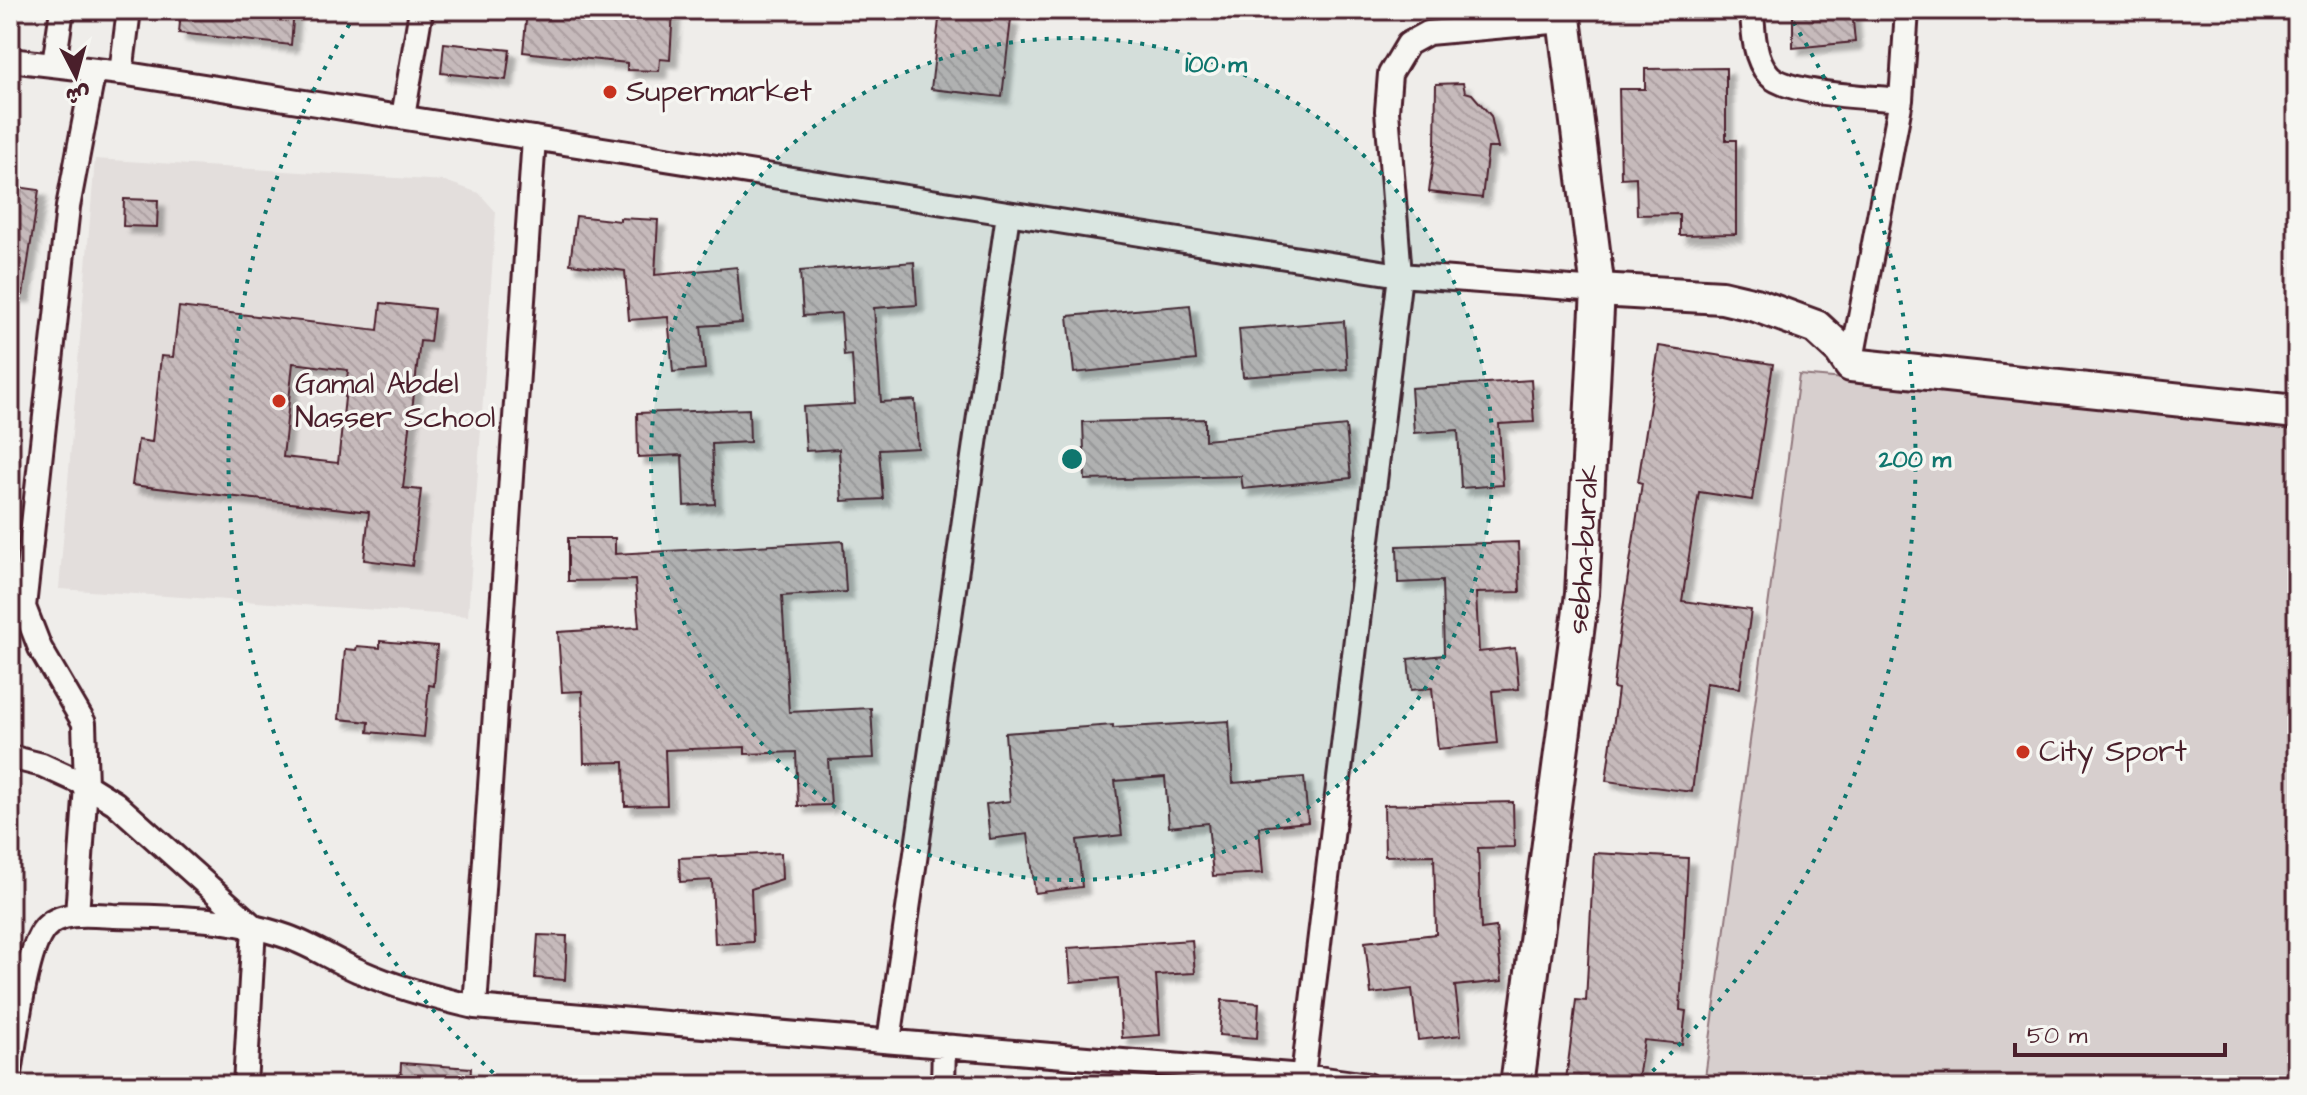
<svg xmlns="http://www.w3.org/2000/svg" width="2307" height="1095" font-family="'Architects Daughter','Playpen Sans Arabic',sans-serif">
	<style>
		.built { fill: #e3dedc }
		.pitch { fill: #d7cfce; stroke: #90777c; stroke-width: 2 }
		.building { fill: url(#building-back-hatch); stroke: #4a1f2b; stroke-width: 2; fill-rule: evenodd; filter: url(#shadow) }
		.lines { fill: none; stroke-linecap: round; stroke-linejoin: round }
		.street-casing { stroke: #4a1f2b; stroke-width: 28 }
		.secondary-casing { stroke: #4a1f2b; stroke-width: 38 }
		.street { stroke: #f6f6f2; stroke-width: 22 }
		.secondary { stroke: #f6f6f2; stroke-width: 32 }
		.ring { fill: none; stroke: #0f766e; stroke-width: 4; stroke-dasharray: 4 8 }
		.poi-dot { fill: #c8321e; stroke: #f6f6f2; stroke-width: 3 }
		.labels { text-anchor: middle; dominant-baseline: central; stroke-width: 7; stroke-linejoin: round; paint-order: stroke }
		.poi-label { font-size: 30px; fill: #4a1f2b; stroke: #f6f6f2; text-anchor: start }
		.street-label { font-size: 30px; fill: #4a1f2b; stroke: #f6f6f2 }
		.centre { fill: #0f766e; stroke: #f6f6f2; stroke-width: 4 }
		.ring-label { font-size: 24px; text-anchor: middle; font-weight: bold; fill: #0f766e; stroke: #f6f6f2; stroke-width: 7; stroke-linejoin: round; paint-order: stroke }
	</style>
	<defs>
		<pattern id="building-back-hatch" width="6" height="6" patternUnits="userSpaceOnUse" patternTransform="scale(2)"><rect width="6" height="6" fill="#c6babb"/><path d="M-1 5l2 2M0 0l6 6M5-1l2 2" fill="none" stroke="#ac9fa1"/></pattern>
		<filter id="shadow"><feDropShadow dx="7" dy="7" stdDeviation="2" flood-color="#0004"/></filter>
	</defs>
	<rect width="100%" height="100%" fill="#efedea"/>
	<filter id="ink" filterUnits="userSpaceOnUse"><feTurbulence type="fractalNoise" baseFrequency=".0125" numOctaves="2"/><feDisplacementMap in="SourceGraphic" scale="16" xChannelSelector="R" yChannelSelector="G"/><feConvolveMatrix kernelMatrix="1 2 1 2 8 2 1 2 1" color-interpolation-filters="sRGB"/></filter>
	<g filter="url(#ink)">
		<!-- built -->
		<path class="built" d="M95,159L445,181L479,193L496,212L468,616L59,589Z
			M10,278L24,279L10,386Z"/>
		<!-- pitch -->
		<path class="pitch" d="M1799,375L2297,419V1085H1704Z"/>
		<!-- building -->
		<path class="building" d="M181,10H294L291,45L179,33Z
			M527,10H673L670,60L660,59L659,71L627,70V63L523,52Z
			M1793,10H1852L1855,42L1793,48Z
			M940,11L1011,19L1002,97L931,89Z
			M444,43L510,50L506,80L441,73Z
			M1726,68V140H1736V234L1679,235V214L1637,215L1636,177L1621,178L1619,89H1645V69Z
			M1463,83L1465,92L1472,94L1491,116L1498,148H1488L1482,198L1429,192L1435,145L1436,84Z
			M10,186L39,190L23,295L10,294Z
			M124,199L158,200L157,227L123,226Z
			M576,216L620,221V218L658,220L655,275L737,267L742,323L701,326L705,369L673,372L668,317L629,320L625,271L570,264Z
			M914,262L917,305L874,308L881,402L915,400L918,448L879,450L883,499L842,501L839,449L806,451L803,407L855,404L852,355L844,356L841,313L803,316L800,271Z
			M381,303L434,309L430,342L420,341L403,488L421,490L412,566L364,560L369,512L132,485L138,440L152,442L161,356L173,357L179,307L378,330ZM293,363L348,370L338,463L283,457Z
			M1190,305L1196,360L1074,373L1068,316Z
			M1344,321L1347,369L1243,377L1239,329Z
			M1659,346L1773,364L1752,500L1699,492L1682,601L1751,610L1740,688L1706,683L1692,792L1606,781L1618,689L1613,688L1620,629L1642,483L1638,482Z
			M1531,380L1534,422L1499,424L1503,485L1461,488L1458,430L1414,433L1411,388Z
			M749,409L750,442L712,444L715,504L684,506L682,455L638,457L637,413Z
			M1205,419V440L1346,426L1351,478L1243,489L1241,476L1085,480L1083,422Z
			M568,538H615V554L843,541L846,592L782,596L789,712L871,708L874,758L828,760L831,805L798,806L796,752L745,754V747L665,750L667,805L625,806L624,762L584,763L582,691L562,692L558,632L639,627L635,580L568,581Z
			M1518,542L1520,592L1476,593L1479,652L1515,648L1519,689L1492,691L1497,743L1438,749L1432,688L1411,690L1408,659L1444,655L1442,581L1398,583L1397,546Z
			M380,641L437,646L434,686L429,685L424,737L368,732L369,722L339,719L345,649L356,650L357,646L380,648Z
			M1229,721L1233,783L1304,777L1308,822L1259,827L1263,873L1213,876L1208,823L1169,827L1165,777L1115,781L1122,835L1077,840L1082,887L1035,893L1028,834L990,839L986,804L1010,801L1005,733L1113,725V728Z
			M1513,802L1514,847L1478,848L1481,929L1496,927L1502,981L1455,986L1461,1035L1418,1040L1412,989L1371,994L1365,942L1436,934L1434,855L1385,856L1384,805Z
			M781,853L782,879L751,889L753,942L715,944L712,880L680,882L679,858Z
			M1594,853L1688,858L1680,1010L1686,1011L1682,1044L1644,1040L1637,1085H1598L1566,1080L1576,1000L1586,1001Z
			M538,935L567,936L565,980L535,978Z
			M1192,940L1195,973L1156,975L1160,1035L1122,1038L1118,978L1071,982L1068,948Z
			M1222,1000L1259,1003L1257,1038L1219,1035Z
			M401,1063L471,1068L470,1085H400Z"/>
		<g class="lines">
			<!-- street casing -->
			<g class="street-casing">
				<path id="street" d="M1752,10C1753,31 1754,59 1769,75C1787,95 1873,97 1901,100
					M10,60L121,73L1400,275L1598,290
					M54,64L62,10
					M121,73L129,10
					M403,117L421,10
					M1851,365L1901,100L1907,10
					M10,757L42,765L86,785L115,803L254,927L245,1085
					M77,915L86,785L84,723L40,648L24,607L68,207L94,70
					M475,1007L534,138
					M889,1041L1008,214
					M10,1074C15,1042 25,950 45,928C61,910 93,915 114,916C173,917 232,917 288,937C313,946 335,961 359,971C397,988 435,998 475,1007L1303,1076L1368,1085
					M1303,1076L1400,275L1387,111L1390,74L1408,44L1428,33L1564,21
					M943,1085L944,1046"/>
			</g>
			<!-- secondary casing -->
			<g class="secondary-casing">
				<g id="secondary">
					<path d="M1598,290L1722,297L1756,305L1816,327L1841,350L1851,365L2297,412"/>
					<path id="s1" d="M1517,1085L1582,594L1598,290L1563,10"/>
				</g>
			</g>
			<!-- street -->
			<use href="#street" class="street"/>
			<!-- secondary -->
			<use href="#secondary" class="secondary"/>
		</g>
	</g>
	<!-- distance rings -->
	<circle cx="1072" cy="459" r="421" fill="#0f766e" fill-opacity=".12"/>
	<g class="ring">
		<circle cx="1072" cy="459" r="421"/>
		<path d="M502 1081A843 843 0 0 1 357 12M1787 12A843 843 0 0 1 1642 1081"/>
	</g>
	<!-- markers -->
	<g class="poi-dot">
		<circle cx="610" cy="92" r="8"/>
		<circle cx="279" cy="401" r="8"/>
		<circle cx="2023" cy="752" r="8"/>
	</g>
	<g class="labels">
		<!-- poi labels -->
		<g class="poi-label">
			<text x="626" y="92">Supermarket</text>
			<text x="295" y="384">Gamal Abdel<tspan x="295" dy="34">Nasser School</tspan></text>
			<text x="2039" y="752">City Sport</text>
		</g>
		<!-- street labels -->
		<g class="street-label">
			<text stroke="none"><textPath href="#s1" startOffset="540">sebha-burak</textPath></text>
		</g>
	</g>
	<circle cx="1072" cy="459" r="12" class="centre"/>
	<g class="ring-label">
		<text x="1216" y="72">100 m</text>
		<text x="1915" y="467">200 m</text>
	</g>
	<!-- margin -->
	<rect width="2307" height="1095" fill="none" stroke="#f6f6f2" stroke-width="40"/>
	<rect x="20" y="20" width="2267" height="1055" fill="none" stroke="#4a1f2b" stroke-width="3" filter="url(#ink)"/>
	<!-- north arrow -->
	<g transform="translate(76 76) rotate(174)" stroke="#f6f6f2" stroke-width="6" paint-order="stroke">
	<path d="M0-6L14 30L0 20L-14 30Z" fill="#4a1f2b"/>
	<text y="-12" font-size="22" font-weight="bold" text-anchor="middle" fill="#4a1f2b">ش</text>
	</g>
	<!-- scale -->
	<path d="M2015 1043v12h210v-12" fill="none" stroke="#4a1f2b" stroke-width="4"/>
	<text x="2027" y="1043" font-size="24" fill="#4a1f2b" stroke="#f6f6f2" stroke-width="6" paint-order="stroke">50 m</text>
</svg>
